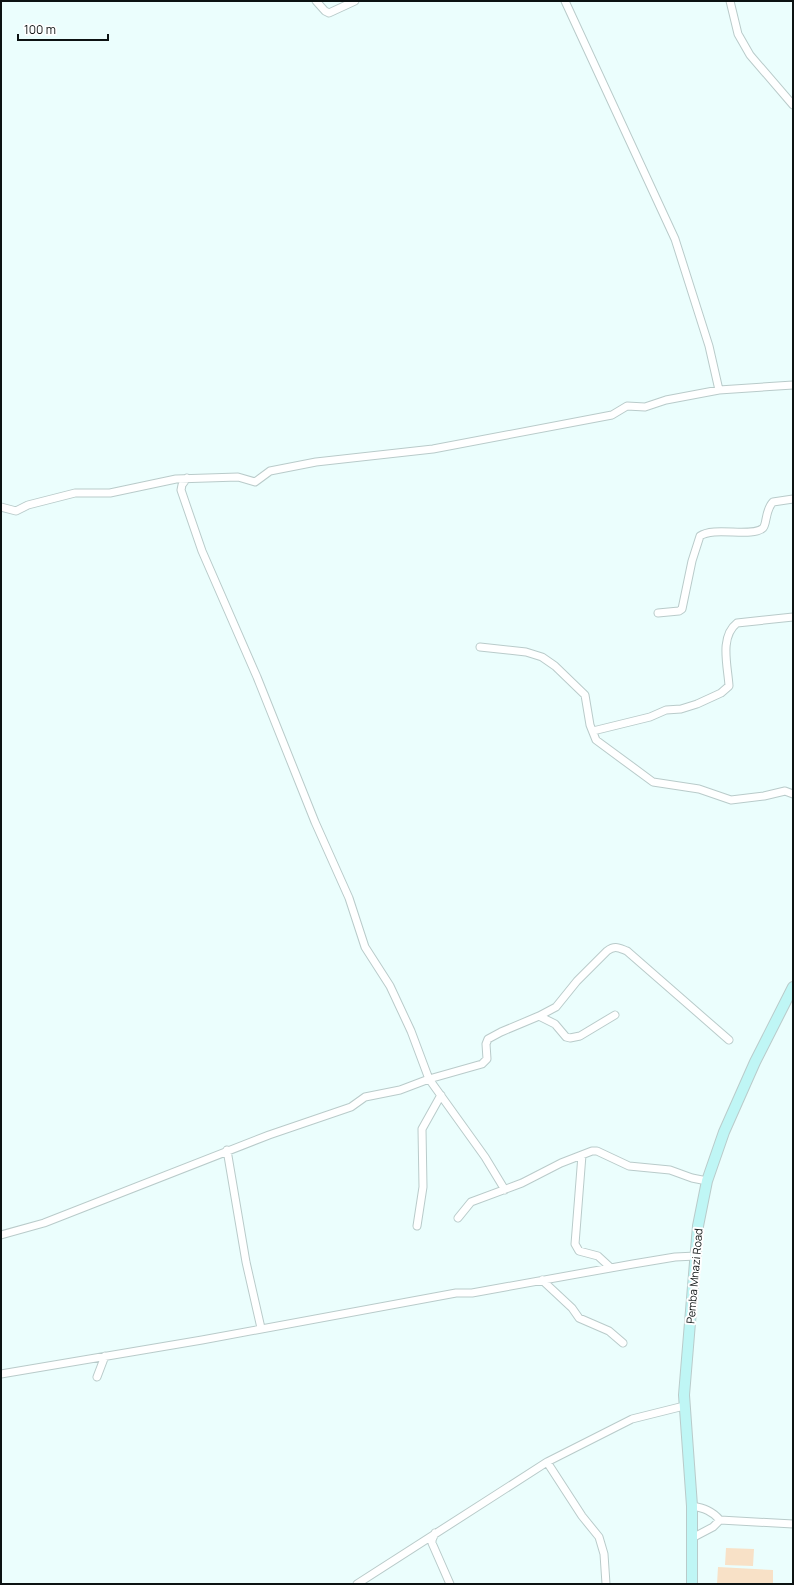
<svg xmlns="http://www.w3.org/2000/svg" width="794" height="1585" font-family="Manrope,sans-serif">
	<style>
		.pitch { fill: #f8e1c7 }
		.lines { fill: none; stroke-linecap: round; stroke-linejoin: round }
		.minor-casing { stroke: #b9cbca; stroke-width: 9 }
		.secondary-casing { stroke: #b9cbca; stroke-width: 12 }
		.minor { stroke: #fff; stroke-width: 7 }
		.secondary { stroke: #bff6f5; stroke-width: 10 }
		.labels { text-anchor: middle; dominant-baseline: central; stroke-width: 4; stroke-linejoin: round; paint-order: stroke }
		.street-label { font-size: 11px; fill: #0c1212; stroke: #fff }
	</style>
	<rect width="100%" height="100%" fill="#ebfefd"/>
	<!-- pitch -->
	<path class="pitch" d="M726,1548L754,1549L753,1566L725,1565Z
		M718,1567L773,1570V1584H717Z"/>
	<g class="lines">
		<!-- minor casing -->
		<g class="minor-casing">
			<path id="minor" d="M316,1L325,11L329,13L355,1
				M565,1L675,239L709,346L719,390
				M730,1L738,34L750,55L793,105
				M187,478L182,485L181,490L202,551L257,677L315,822L349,898L365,947L390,986L411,1031L429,1079L485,1157L505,1190
				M1,507L16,511L28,505L75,493H110L176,479L238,477L255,482L270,471L316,462L433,449L612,415L627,406L645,407L666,400L719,390L793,385
				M658,613L679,611L682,609L692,561L700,536C714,526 752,538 763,528C767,524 765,510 773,502L793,499
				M480,647L526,652L542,657L555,666L585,695L590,725L596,740L653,782L699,789L731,800L764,796L785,791L793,794
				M593,731L650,717L666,710L681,709L697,704L721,693L729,686C728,667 719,637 737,623L793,617
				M539,1016L556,1007L577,981L607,951C615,945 619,948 627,951L729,1040
				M227,1150L246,1262L261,1328
				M582,1155L575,1244L579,1251L598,1256L611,1268
				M458,1218L471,1202L522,1183L561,1163L592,1151H597L629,1166L670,1170L692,1178L707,1181
				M417,1226L423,1187L422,1129L441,1095
				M1,1235L44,1223L269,1135L351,1107L365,1097L400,1090L429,1079L482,1064L487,1059L486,1044L488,1039L501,1032L539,1016L555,1024L566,1037L570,1038L580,1036L615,1015
				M542,1280L572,1308L579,1318L609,1331L623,1343
				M1,1374L202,1340L456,1293H472L633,1264L675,1257L696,1256
				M97,1377L105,1356
				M547,1462L582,1516L599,1537L604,1554L606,1584
				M692,1506C704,1508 712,1511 720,1520L793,1524
				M435,1533L432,1540V1543L450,1584
				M694,1537L713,1527L720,1520
				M357,1584L547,1462L632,1419L684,1406"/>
		</g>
		<!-- secondary casing -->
		<g class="secondary-casing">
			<path id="secondary" d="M692,1584V1506L684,1395L698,1226L707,1181L724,1132L755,1062L793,987"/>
		</g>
		<!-- minor -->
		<use href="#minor" class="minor"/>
		<!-- secondary -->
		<use href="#secondary" class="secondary"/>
	</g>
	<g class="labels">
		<!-- street labels -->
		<g class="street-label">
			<text transform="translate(694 1276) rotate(-85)">Pemba Mnazi Road</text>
		</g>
	</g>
	<!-- border -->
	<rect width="794" height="1585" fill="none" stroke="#0c1212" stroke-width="4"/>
	<!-- scale -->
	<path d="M18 34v6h90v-6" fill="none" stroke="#0c1212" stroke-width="2"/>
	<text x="24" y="34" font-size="12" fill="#0c1212" stroke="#ffffff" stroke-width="3" paint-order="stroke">100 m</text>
</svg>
